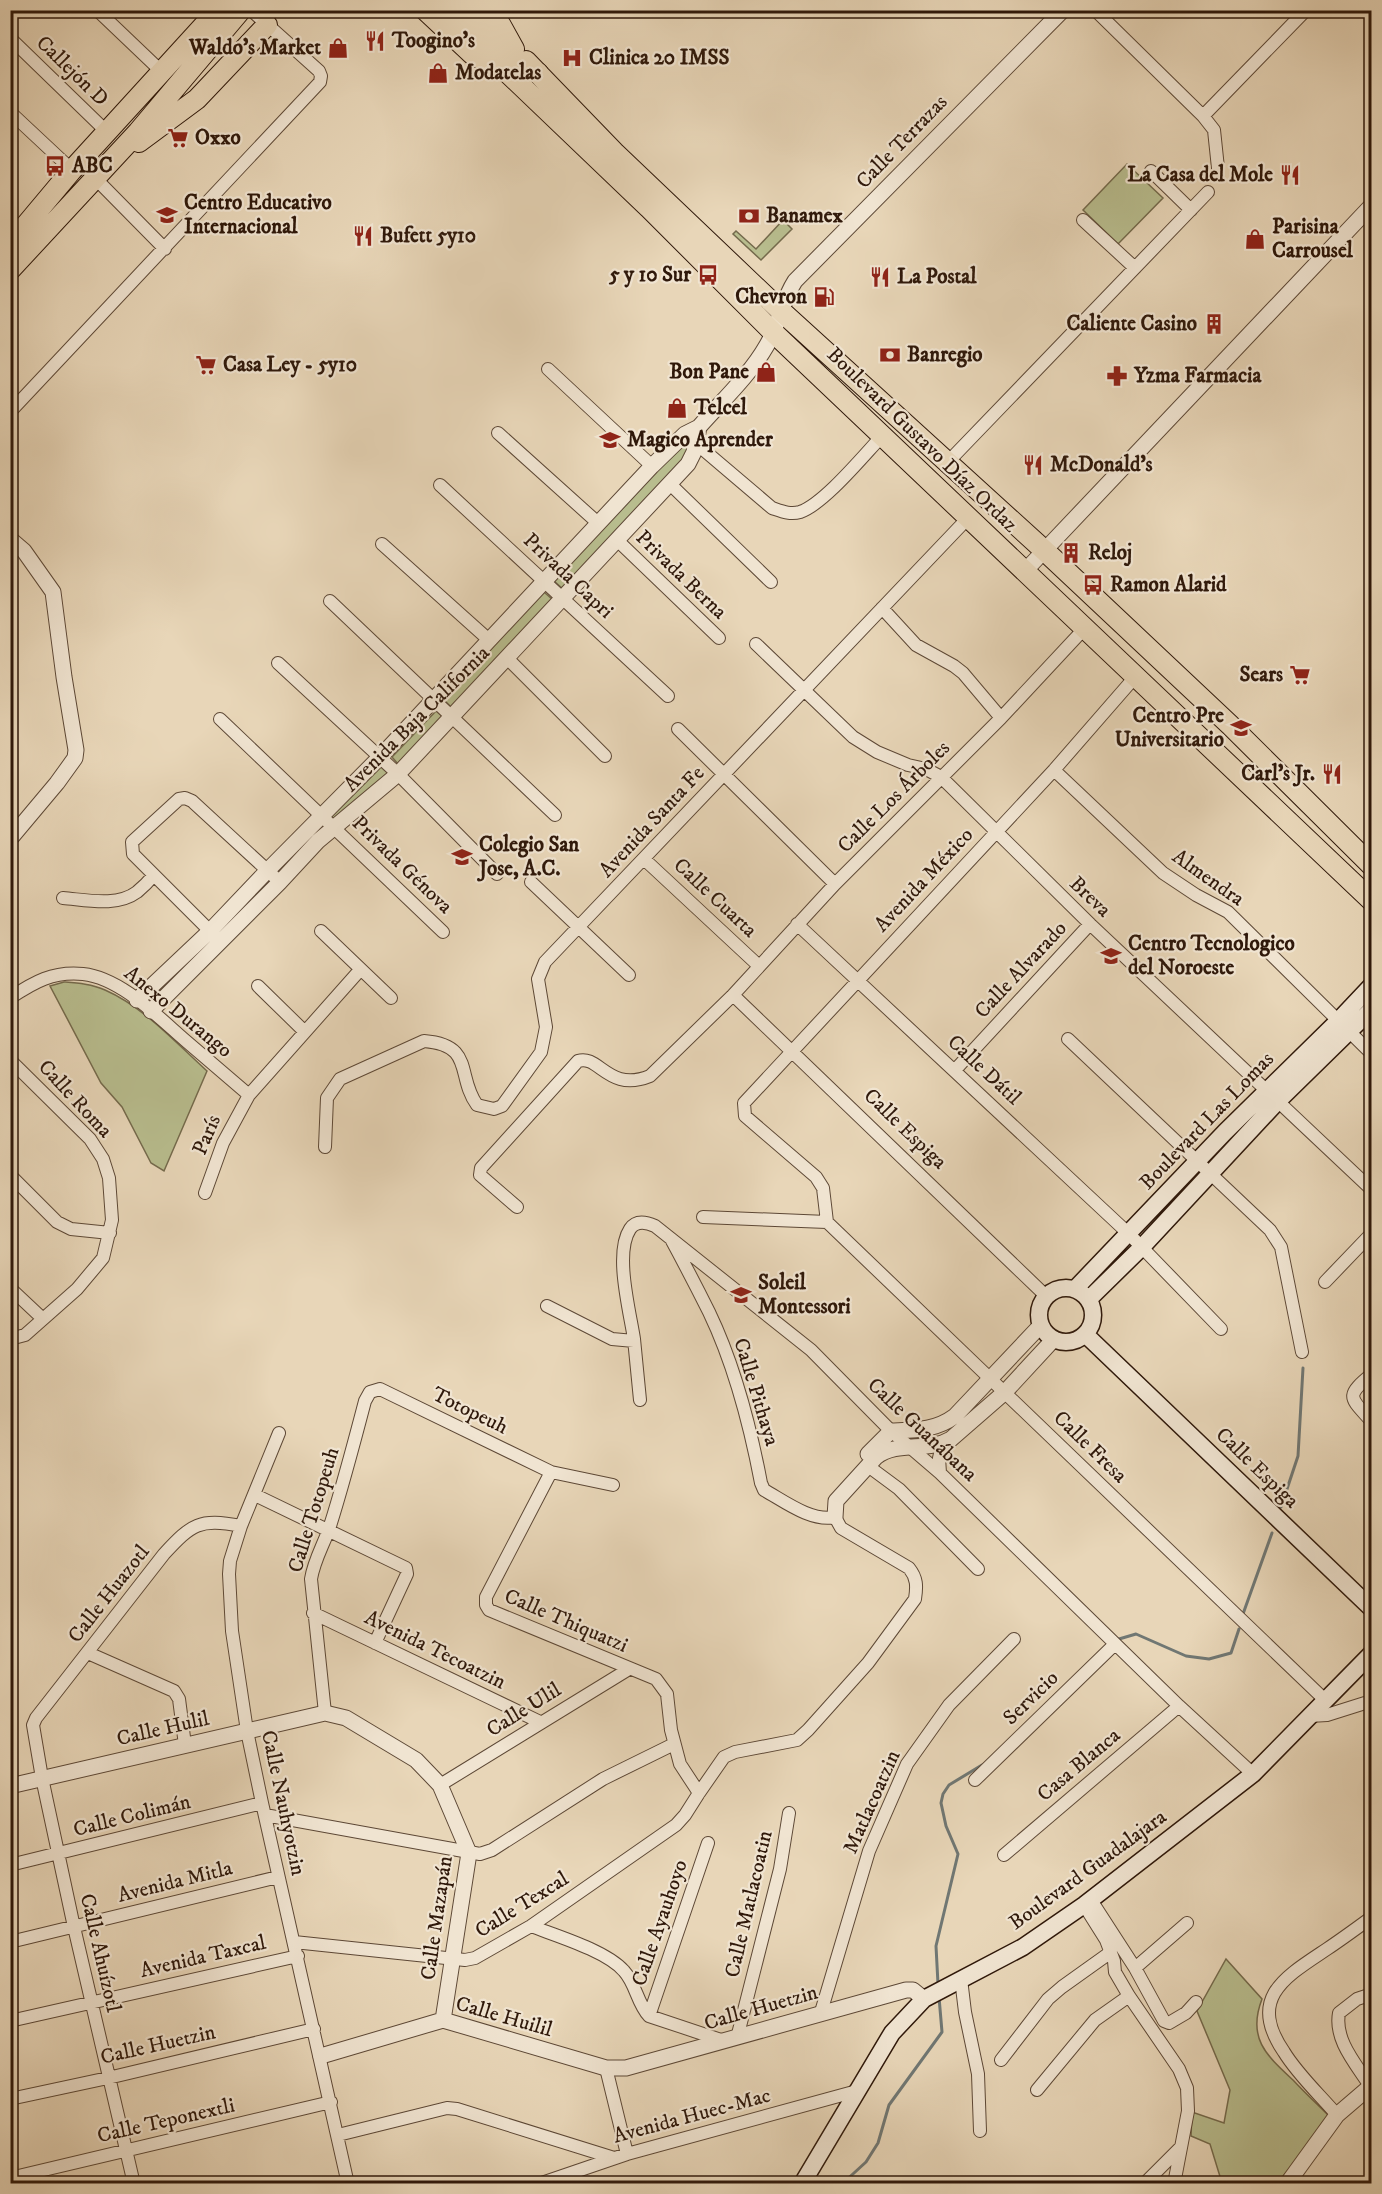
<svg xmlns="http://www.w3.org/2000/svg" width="1382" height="2194" font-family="'IM FELL DW Pica',serif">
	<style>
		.green { fill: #b8bd8e; stroke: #746a4c; stroke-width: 1.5 }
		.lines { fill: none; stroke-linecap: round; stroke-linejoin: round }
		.stream { stroke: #707773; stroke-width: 3 }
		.minor-casing { stroke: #5d4836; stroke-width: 14 }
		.tertiary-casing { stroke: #5d4836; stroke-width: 17 }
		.secondary-casing { stroke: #2f180a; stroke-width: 19 }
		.primary-casing { stroke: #2f180a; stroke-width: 22 }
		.trunk-casing { stroke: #2f180a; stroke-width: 22 }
		.minor { stroke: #f0e4d1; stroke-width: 12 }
		.tertiary { stroke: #f0e4d1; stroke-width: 15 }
		.secondary { stroke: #f0e4d1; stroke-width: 16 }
		.primary { stroke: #e8d6b8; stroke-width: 20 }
		.trunk { stroke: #e8d6b8; stroke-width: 20 }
		.labels { text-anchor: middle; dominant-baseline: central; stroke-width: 4.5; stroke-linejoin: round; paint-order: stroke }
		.poi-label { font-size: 21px; font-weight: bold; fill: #2f180a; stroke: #f0e4d1; text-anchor: start }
		.street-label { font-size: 21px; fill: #2f180a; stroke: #f0e4d1 }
	</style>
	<rect width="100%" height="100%" fill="#e8d6b8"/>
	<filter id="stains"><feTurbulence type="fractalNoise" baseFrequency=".00333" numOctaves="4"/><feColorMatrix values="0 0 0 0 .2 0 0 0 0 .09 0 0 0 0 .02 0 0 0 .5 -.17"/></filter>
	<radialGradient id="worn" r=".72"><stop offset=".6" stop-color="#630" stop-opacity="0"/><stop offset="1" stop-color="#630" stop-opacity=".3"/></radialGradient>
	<!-- green -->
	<path class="green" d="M1127,164L1163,198L1118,244L1083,210Z
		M783,220L792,229L761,260L733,234L736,231L756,249Z
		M686,442L691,447L686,460L564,590L554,581L677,449Z
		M544,592L553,600L451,707L442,698Z
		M436,711L443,717L398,764L392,757Z
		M380,766L391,776L335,820L329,815Z
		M64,982C77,983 92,984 105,990C144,1007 176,1043 207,1071L164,1171L151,1163L122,1107L101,1083L50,986Z
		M1226,1959L1262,1999C1247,2038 1266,2055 1293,2080C1305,2093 1318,2105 1330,2117L1278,2183H1222L1210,2144L1191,2136L1192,2112L1224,2123L1230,2090L1197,2011Z"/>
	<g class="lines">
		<!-- stream -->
		<path class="stream" d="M1281,1507L1298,1456L1303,1368
			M1243,1614L1272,1533
			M1119,1639L1136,1634L1186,1656L1209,1659L1231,1653L1239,1629
			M938,1984L936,1946L958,1854L946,1826L941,1803L943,1794L949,1785L982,1765
			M842,2184L866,2162L878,2143L889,2105L942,2032L939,1997"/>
		<!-- minor casing -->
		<g class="minor-casing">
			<path id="minor" d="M97,10L162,72
				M1095,10L1203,116L1214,130L1218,168
				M10,38L107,132
				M10,112L72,170
				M1203,116L1306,10
				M1151,171L1191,210
				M95,178L165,249
				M1083,220L1135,268
				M548,369L652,466
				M10,412L320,82L321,76L319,71L251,10
				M498,433L598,523
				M692,440L772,508C781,511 790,515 800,512C824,504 864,455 883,435
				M947,463L1208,192
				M670,484L771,582
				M440,485L668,696
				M617,540L719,638
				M382,544L489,640
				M330,601L555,815
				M882,608L916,645L954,666L963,673L1001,718
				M756,644L853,737L877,752L908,765L926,769L941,777L1090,924L1372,1190
				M507,658L605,756
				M278,663L398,774L497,874
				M220,719L443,932
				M678,729L835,884
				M1054,770L1163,873L1196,895L1228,912L1372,1054
				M644,859L759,966
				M531,882L629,975
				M63,898C87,900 117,907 137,892C143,887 149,881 154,875
				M797,924L1129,1234L1221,1329
				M321,931L391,998
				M216,937L133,854L132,842L179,799L185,798L192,801L280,882
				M258,986L305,1032
				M733,995L1046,1296
				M10,998C34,982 53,971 83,974C121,978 158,1017 186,1041C207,1059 228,1077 249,1095
				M1068,1039L1270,1230L1281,1247L1302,1352
				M10,1060L90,1139L103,1159L109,1178L112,1220L103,1258L77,1289L25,1335L10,1339
				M955,1070L1090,924
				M325,1147L327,1098L340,1079L424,1041C475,1045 456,1076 477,1105L494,1109L502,1106L541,1052L546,1027L538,979L545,962L968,518
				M10,1175L57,1222L71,1229L110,1233
				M205,1193L223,1143L249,1095L360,970
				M517,1207L480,1175L481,1168L578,1061C599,1054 608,1093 650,1076L733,995L835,884L1001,718L1084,629
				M703,1217L827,1222
				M827,1222L823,1188L816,1177L745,1116L744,1103L1054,770L1135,677
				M827,1222L1325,1700
				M1325,1282L1372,1233
				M10,1288L43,1319
				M547,1306L612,1339L634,1341
				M1372,1374C1344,1397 1350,1397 1372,1422
				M640,1400C638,1380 636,1359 634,1339C630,1312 614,1253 630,1229C636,1220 646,1222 655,1226L811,1350L891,1431L940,1473L1179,1706L1253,1774
				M279,1433L241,1526L230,1561L229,1574L232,1631L247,1731L262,1803L348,2184
				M868,1466L899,1489L978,1569
				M551,1472L486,1597V1605L489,1610L656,1679L667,1694L671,1730L680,1764L699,1793
				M940,1473L939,1458L942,1445
				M255,1495L406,1568L407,1574L375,1643
				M313,1613L540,1722
				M88,1653L174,1691L179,1699L185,1745
				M325,1713L311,1579C314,1560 324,1544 330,1526C343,1485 354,1443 365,1401L370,1392L380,1389L551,1472L613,1485
				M1310,1716L1327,1715L1365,1703L1372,1704
				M975,1780L1115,1644
				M440,1785L629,1669
				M265,1815L480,1854L492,1850L603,1779L674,1744
				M1004,1855L1179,1706
				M10,1865L262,1803
				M1091,1900L1135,1968L1164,2021L1169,2023L1186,2013L1196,2002
				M1084,1905L1106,1940L1114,1961L1115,1972L1129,1996L1179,2069L1187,2088L1188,2111L1174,2184
				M531,1926C557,1936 607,1951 624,1971C636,1984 637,2003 649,2016L724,2041
				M10,1942L278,1877
				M294,1942L465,1960L475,1958L531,1926L676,1825L685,1815L699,1793L724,1757L735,1752L797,1740L808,1730L868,1663L915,1599C917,1586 917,1578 909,1568L841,1528L835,1517C811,1522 784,1501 764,1490L761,1483C750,1425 735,1366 709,1312C697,1288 684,1263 671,1239
				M1135,1968L1187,1923
				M961,1979L965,2012L978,2074L980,2131
				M821,2012L869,1851L907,1764L949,1705L1014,1639
				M649,2016L708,1843
				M10,2021L298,1956
				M737,2038L780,1869L789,1813
				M1001,2060L1048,1999L1062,1987L1111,1952
				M606,2068L627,2154
				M1370,2086C1356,2064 1334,2040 1339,2013L1357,1999L1372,1994
				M1037,2090L1095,2020L1129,1996
				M10,2099L108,2078L314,2029
				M1337,2115C1320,2095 1298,2075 1284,2052C1247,1998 1285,1977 1327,1949C1342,1939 1357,1928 1372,1917
				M338,2135L447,2108L457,2109L614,2158
				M10,2178L331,2102
				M134,2184L74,1927L42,1778L33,1725L36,1718L164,1554C192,1524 199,1518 241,1526
				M539,2184L627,2154L857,2091
				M1144,2184L1181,2147"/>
		</g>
		<!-- tertiary casing -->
		<g class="tertiary-casing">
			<path id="tertiary" d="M10,539L24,551L53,592L64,677L76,750L75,758L57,783L10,839
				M1024,572L1372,205
				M137,1000L209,932L268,870L379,758L652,466L685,434L699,427C722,401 750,375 767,345C779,324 782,301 795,281L1063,10
				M151,1011L280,882L318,841L398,774L688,464L694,452L699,427
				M868,1454L891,1431C914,1430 935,1431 955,1416L1041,1325
				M835,1517L836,1501L876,1457C898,1440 928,1453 951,1439L1005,1392L1054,1339
				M10,1786L325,1713L346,1718L416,1760L440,1785L469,1853L443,2020
				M321,2056L443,2020L606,2068H626L906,1990H913L924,1999
				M1287,2184L1337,2115L1372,2085"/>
		</g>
		<!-- secondary casing -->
		<g class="secondary-casing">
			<path id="secondary" d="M1039 1315a27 27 0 1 1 54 0a27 27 0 1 1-54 0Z
				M1075,1289L1225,1132L1338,1021L1372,985
				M1089,1299L1142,1247L1277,1102L1372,1009
				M1085,1334L1372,1609
				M802,2184L892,2033L924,1999L1023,1947L1084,1905L1253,1774L1372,1653"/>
		</g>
		<!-- primary casing -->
		<g class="primary-casing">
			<path id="primary" d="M442,10L649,208L774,333L1372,901
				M474,10L500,36
				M526,61L614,152L781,311L1045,551L1230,725L1372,866"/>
		</g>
		<!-- trunk casing -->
		<g class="trunk-casing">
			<path id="trunk" d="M425,10L472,54L502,70
				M458,10C482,33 505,64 538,73
				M488,10L499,22L514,49
				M139,142L197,99L267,25
				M10,244L72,170L218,10
				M10,270L138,132L241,10"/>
		</g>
		<!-- minor -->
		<use href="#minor" class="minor"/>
		<!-- tertiary -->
		<use href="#tertiary" class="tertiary"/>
		<!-- secondary -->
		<use href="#secondary" class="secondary"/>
		<!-- primary -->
		<use href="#primary" class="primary"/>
		<!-- trunk -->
		<use href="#trunk" class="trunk"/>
	</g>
	<!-- icons -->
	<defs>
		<g id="restaurant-bare" transform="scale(1.62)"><path d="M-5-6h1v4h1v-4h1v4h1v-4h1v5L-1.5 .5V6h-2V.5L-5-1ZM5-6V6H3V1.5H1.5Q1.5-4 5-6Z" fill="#8f2418" stroke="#f0e4d1" stroke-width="2.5" paint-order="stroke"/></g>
		<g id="shop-bare" transform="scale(1.62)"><path d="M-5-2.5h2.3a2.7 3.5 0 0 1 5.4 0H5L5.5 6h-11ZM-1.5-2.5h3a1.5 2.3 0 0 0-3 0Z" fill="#8f2418" stroke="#f0e4d1" stroke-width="2.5" paint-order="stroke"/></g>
		<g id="hospital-bare" transform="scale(1.62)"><path d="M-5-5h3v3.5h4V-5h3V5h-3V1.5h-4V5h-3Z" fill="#8f2418" stroke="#f0e4d1" stroke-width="2.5" paint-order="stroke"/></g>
		<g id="supermarket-bare" transform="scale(1.62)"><path d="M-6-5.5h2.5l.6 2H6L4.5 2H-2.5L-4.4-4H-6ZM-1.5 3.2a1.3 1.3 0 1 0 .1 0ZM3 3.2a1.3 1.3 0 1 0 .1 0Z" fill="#8f2418" stroke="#f0e4d1" stroke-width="2.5" paint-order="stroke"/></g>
		<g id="bus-bare" transform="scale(1.62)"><path d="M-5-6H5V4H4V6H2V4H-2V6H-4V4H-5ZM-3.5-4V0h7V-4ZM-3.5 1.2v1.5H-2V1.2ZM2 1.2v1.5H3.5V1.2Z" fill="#8f2418" stroke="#f0e4d1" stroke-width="2.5" paint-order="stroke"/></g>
		<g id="university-bare" transform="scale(1.62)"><path d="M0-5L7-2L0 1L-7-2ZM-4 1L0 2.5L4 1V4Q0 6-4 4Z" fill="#8f2418" stroke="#f0e4d1" stroke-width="2.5" paint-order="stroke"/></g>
		<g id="bank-bare" transform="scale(1.62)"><path d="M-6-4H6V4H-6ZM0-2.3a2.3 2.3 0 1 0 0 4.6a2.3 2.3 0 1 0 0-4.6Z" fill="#8f2418" stroke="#f0e4d1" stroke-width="2.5" paint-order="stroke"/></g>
		<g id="fuel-bare" transform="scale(1.62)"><path d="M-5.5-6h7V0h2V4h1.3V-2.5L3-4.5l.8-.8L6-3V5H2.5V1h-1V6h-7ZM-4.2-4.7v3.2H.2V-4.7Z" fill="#8f2418" stroke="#f0e4d1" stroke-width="2.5" paint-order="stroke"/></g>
		<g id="building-bare" transform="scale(1.62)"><path d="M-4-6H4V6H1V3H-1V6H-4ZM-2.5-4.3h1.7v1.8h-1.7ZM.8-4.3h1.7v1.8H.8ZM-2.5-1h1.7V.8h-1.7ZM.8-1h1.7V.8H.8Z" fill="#8f2418" stroke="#f0e4d1" stroke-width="2.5" paint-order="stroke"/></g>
		<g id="pharmacy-bare" transform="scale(1.62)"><path d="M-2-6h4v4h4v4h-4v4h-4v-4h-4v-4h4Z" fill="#8f2418" stroke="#f0e4d1" stroke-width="2.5" paint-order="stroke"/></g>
		<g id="school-bare" transform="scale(1.62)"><path d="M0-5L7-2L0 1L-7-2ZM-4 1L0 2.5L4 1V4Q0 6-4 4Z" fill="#8f2418" stroke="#f0e4d1" stroke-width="2.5" paint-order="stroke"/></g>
	</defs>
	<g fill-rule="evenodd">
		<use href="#restaurant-bare" x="375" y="41"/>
		<use href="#shop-bare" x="338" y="48"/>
		<use href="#hospital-bare" x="572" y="58"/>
		<use href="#shop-bare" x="438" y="73"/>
		<use href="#supermarket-bare" x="178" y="138"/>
		<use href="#bus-bare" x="55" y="166"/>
		<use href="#restaurant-bare" x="1290" y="175"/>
		<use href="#university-bare" x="167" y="215"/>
		<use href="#bank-bare" x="749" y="216"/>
		<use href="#restaurant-bare" x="363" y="236"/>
		<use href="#shop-bare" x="1255" y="239"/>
		<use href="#bus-bare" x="708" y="275"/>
		<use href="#restaurant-bare" x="880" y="277"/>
		<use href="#fuel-bare" x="824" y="297"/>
		<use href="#building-bare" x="1214" y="324"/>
		<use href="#bank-bare" x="890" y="355"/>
		<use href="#supermarket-bare" x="206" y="365"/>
		<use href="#shop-bare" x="766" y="372"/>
		<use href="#pharmacy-bare" x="1117" y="376"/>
		<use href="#shop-bare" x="677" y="408"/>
		<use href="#school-bare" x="610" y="440"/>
		<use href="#restaurant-bare" x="1033" y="465"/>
		<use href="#building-bare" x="1071" y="553"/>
		<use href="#bus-bare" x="1093" y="585"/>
		<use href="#supermarket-bare" x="1300" y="675"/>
		<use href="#university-bare" x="1241" y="728"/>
		<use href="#restaurant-bare" x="1332" y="774"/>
		<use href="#school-bare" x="462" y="857"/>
		<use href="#university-bare" x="1111" y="956"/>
		<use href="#school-bare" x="741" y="1295"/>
	</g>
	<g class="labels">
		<!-- poi labels -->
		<g class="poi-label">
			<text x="392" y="41">Toogino's</text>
			<text x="321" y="48" text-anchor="end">Waldo's Market</text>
			<text x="589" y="58">Clinica 20 IMSS</text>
			<text x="455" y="73">Modatelas</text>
			<text x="195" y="138">Oxxo</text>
			<text x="72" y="166">ABC</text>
			<text x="1273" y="175" text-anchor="end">La Casa del Mole</text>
			<text x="184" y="203">Centro Educativo<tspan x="184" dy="24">Internacional</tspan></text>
			<text x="766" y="216">Banamex</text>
			<text x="1272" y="227">Parisina<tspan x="1272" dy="24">Carrousel</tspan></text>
			<text x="380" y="236">Bufett 5y10</text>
			<text x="691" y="275" text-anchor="end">5 y 10 Sur</text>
			<text x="897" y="277">La Postal</text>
			<text x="807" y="297" text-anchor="end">Chevron</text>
			<text x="1197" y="324" text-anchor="end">Caliente Casino</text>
			<text x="907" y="355">Banregio</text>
			<text x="223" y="365">Casa Ley - 5y10</text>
			<text x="749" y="372" text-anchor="end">Bon Pane</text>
			<text x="1134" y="376">Yzma Farmacia</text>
			<text x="694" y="408">Telcel</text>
			<text x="627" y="440">Magico Aprender</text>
			<text x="1050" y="465">McDonald's</text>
			<text x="1088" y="553">Reloj</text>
			<text x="1110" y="585">Ramon Alarid</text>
			<text x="1283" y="675" text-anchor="end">Sears</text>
			<text x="1224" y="716" text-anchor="end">Centro Pre<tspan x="1224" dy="24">Universitario</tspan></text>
			<text x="1315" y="774" text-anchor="end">Carl's Jr.</text>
			<text x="479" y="845">Colegio San<tspan x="479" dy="24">Jose, A.C.</tspan></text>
			<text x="1128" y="944">Centro Tecnologico<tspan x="1128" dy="24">del Noroeste</tspan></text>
			<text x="758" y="1283">Soleil<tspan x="758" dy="24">Montessori</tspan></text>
		</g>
		<!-- street labels -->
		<g class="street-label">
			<text transform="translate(72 71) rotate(44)">Callejón D</text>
			<text transform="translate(902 142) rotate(-46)">Calle Terrazas</text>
			<text transform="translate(922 440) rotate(44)">Boulevard Gustavo Díaz Ordaz</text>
			<text transform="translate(681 575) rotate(44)">Privada Berna</text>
			<text transform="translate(568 576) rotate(43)">Privada Capri</text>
			<text transform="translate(417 719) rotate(-45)">Avenida Baja California</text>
			<text transform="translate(894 797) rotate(-45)">Calle Los Árboles</text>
			<text transform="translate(652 822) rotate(-47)">Avenida Santa Fe</text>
			<text transform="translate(402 865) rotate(44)">Privada Génova</text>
			<text transform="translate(1208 878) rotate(35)">Almendra</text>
			<text transform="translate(924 880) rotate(-47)">Avenida México</text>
			<text transform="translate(1090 897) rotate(44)">Breva</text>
			<text transform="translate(715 898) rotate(43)">Calle Cuarta</text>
			<text transform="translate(1021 970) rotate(-47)">Calle Alvarado</text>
			<text transform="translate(178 1012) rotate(39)">Anexo Durango</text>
			<text transform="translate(984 1070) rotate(43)">Calle Dátil</text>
			<text transform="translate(75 1099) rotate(47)">Calle Roma</text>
			<text transform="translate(1207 1121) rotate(-46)">Boulevard Las Lomas</text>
			<text transform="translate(905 1129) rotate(44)">Calle Espiga</text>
			<text transform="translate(207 1135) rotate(-67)">París</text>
			<text transform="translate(756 1392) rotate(73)">Calle Pithaya</text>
			<text transform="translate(470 1411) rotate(26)">Totopeuh</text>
			<text transform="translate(922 1430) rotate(43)">Calle Guanábana</text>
			<text transform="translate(1090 1447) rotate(44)">Calle Fresa</text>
			<text transform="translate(1257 1468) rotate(44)">Calle Espiga</text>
			<text transform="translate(314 1510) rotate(-73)">Calle Totopeuh</text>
			<text transform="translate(109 1594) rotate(-52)">Calle Huazotl</text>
			<text transform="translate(566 1621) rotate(23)">Calle Thiquatzi</text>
			<text transform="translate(435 1650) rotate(26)">Avenida Tecoatzin</text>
			<text transform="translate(1031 1698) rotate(-44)">Servicio</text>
			<text transform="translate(524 1710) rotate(-32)">Calle Ulil</text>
			<text transform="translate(163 1729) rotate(-13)">Calle Hulil</text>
			<text transform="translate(1079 1765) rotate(-40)">Casa Blanca</text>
			<text transform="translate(872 1802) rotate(-66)">Matlacoatzin</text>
			<text transform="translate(283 1803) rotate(78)">Calle Nauhyotzin</text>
			<text transform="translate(132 1816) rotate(-14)">Calle Colimán</text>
			<text transform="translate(1088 1870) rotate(-36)">Boulevard Guadalajara</text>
			<text transform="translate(175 1882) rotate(-14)">Avenida Mitla</text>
			<text transform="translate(749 1904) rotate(-77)">Calle Matlacoatin</text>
			<text transform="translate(522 1905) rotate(-32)">Calle Texcal</text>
			<text transform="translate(437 1918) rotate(-82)">Calle Mazapán</text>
			<text transform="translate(660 1923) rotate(-71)">Calle Ayauhoyo</text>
			<text transform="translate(100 1953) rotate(77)">Calle Ahuízotl</text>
			<text transform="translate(203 1957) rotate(-13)">Avenida Taxcal</text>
			<text transform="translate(761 2008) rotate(-16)">Calle Huetzin</text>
			<text transform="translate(504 2017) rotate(16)">Calle Huilil</text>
			<text transform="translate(158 2045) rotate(-13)">Calle Huetzin</text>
			<text transform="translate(692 2116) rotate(-15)">Avenida Huec-Mac</text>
			<text transform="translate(166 2121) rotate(-13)">Calle Teponextli</text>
		</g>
	</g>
	<!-- margin -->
	<rect width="1382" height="2194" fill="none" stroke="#e8d6b8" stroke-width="36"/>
	<rect x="12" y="12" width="1358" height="2170" fill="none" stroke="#2f180a" stroke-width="3"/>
	<rect x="18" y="18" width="1346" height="2158" fill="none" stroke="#2f180a" stroke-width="1.5"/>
	<rect width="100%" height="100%" filter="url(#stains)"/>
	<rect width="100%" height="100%" fill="url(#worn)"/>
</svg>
